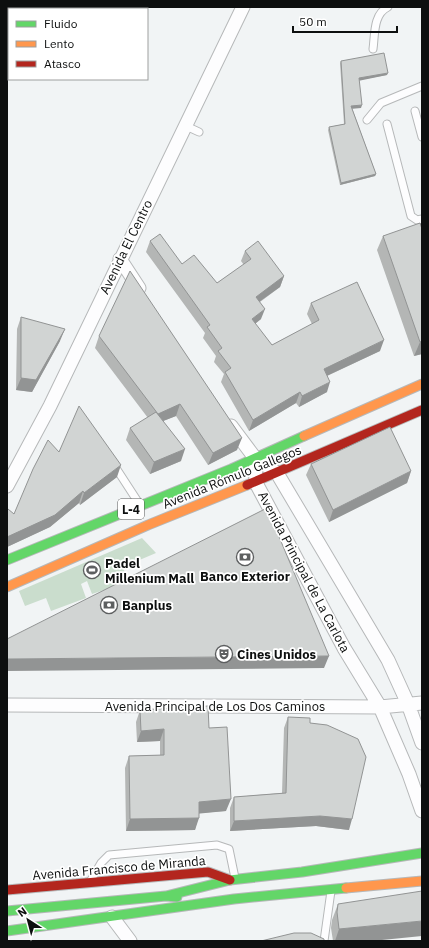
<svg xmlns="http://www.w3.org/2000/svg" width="429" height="948" font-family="'IBM Plex Sans',sans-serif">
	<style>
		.grass { fill: #caddcd }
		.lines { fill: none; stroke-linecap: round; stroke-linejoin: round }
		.lane-casing { stroke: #b6b8b9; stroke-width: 9 }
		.street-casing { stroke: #b6b8b9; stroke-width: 15 }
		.fast-casing { stroke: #b6b8b9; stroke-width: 11 }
		.slow-casing { stroke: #b6b8b9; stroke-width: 11 }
		.jam-casing { stroke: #b6b8b9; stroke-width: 11 }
		.lane { stroke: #fdfdfe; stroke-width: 7 }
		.street { stroke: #fdfdfe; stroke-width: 13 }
		.fast { stroke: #63d668; stroke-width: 9 }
		.slow { stroke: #ff974d; stroke-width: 9 }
		.jam { stroke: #b3261e; stroke-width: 9 }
		.wall { fill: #b4b6b5 }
		.shaded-wall { fill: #929494 }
		.building { fill: #d1d4d3; stroke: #929494 }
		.labels { text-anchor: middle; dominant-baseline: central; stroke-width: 3.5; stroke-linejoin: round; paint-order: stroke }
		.shield { fill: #fff; stroke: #565757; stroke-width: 1 }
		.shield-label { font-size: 12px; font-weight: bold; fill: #0d0f0f }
		.street-label { font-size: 13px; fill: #0d0f0f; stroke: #fff }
		.poi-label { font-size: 13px; font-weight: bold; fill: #0d0f0f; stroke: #fff; text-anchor: start }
	</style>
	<rect width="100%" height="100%" fill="#f1f4f5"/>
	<!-- grass -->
	<path class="grass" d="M142,538L156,553L123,567L128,582L92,594L87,581L81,584L86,598L51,611L46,598L25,606L19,591Z"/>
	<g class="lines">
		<!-- lane casing -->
		<g class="lane-casing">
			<path id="lane" d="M373,49C375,35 373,14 388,7
				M415,111L422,137
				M367,120L381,103L422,86
				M387,124L411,216L417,220L422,219
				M186,126L199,132
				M114,465L140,505
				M91,880L101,863L109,855L217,845L229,849L235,878
				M324,941L331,891"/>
		</g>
		<!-- street casing -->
		<g class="street-casing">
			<path id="street" d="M120,259L139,288
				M231,426L255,458L277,473L388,660L408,704L422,743
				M255,458L256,483L344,648L380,707L409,774L422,811
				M7,486L50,406L243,7
				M7,705L380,707L422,703
				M112,917L130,941"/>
		</g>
		<!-- fast casing -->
		<g class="fast-casing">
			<path id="fast" d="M7,560L231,469L304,436
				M166,896L230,880L302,872L422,853
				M7,911L166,896L177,897
				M7,931L234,899L346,888"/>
		</g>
		<!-- slow casing -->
		<g class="slow-casing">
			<path id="slow" d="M304,436L422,384
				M7,587L148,525L247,485
				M346,888L422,881"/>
		</g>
		<!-- jam casing -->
		<g class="jam-casing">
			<path id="jam" d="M247,485L422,410
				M7,890L208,872L230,880"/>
		</g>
		<!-- lane -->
		<use href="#lane" class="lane"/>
		<!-- street -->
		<use href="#street" class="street"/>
		<!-- fast -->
		<use href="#fast" class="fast"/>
		<!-- slow -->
		<use href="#slow" class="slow"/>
		<!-- jam -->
		<use href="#jam" class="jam"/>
	</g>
	<!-- wall -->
	<path class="wall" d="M341,61L387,75L359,80L361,108H352L376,174L375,176L340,185L328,130L329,127L344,124L340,63Z
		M422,229V354L414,356L377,250L383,236Z
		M150,241L182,264L217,283L244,265L241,261L245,251L284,276L280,287L260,302L261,319L255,324L272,345L312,324L307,314L311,303L380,351L327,376V392L299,407L296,403L249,431L221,382L224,374L214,362L216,356L203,338L205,333L146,252Z
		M21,317L60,341L32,392L16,390L17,329Z
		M99,336L237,450L208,465L176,416L163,421L181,461L150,474L126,440L130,428L148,418L95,348Z
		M59,452L117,477L80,505L79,503L50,527L7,547V511L14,514Z
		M311,464L411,471L407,483L329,522L306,475Z
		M140,710L209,728L226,811L199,813L195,830L126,831L125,768L129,756L160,755V741L137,742L136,722Z
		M288,717L310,723L349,830L316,826L230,831V808L234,797L282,793L284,728Z
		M338,904L372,941H333L331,928L332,920Z"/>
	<!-- shaded-wall -->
	<path class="shaded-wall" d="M388,73L387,75L358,81L359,78Z
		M362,105L361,108L350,109L351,106Z
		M376,174L375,176L340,185L341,183Z
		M284,276L280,287L252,307L256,297Z
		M265,309L261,319L248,329L252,319Z
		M65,329L60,341L32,392L16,390L21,378Z
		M384,340L380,351L320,379L324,369Z
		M422,341V354L414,356L420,342Z
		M330,382L327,392L299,407L302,396Z
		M300,392L296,403L249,431L253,420Z
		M180,404L176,416L153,425L158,414Z
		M242,438L237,450L208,465L213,453Z
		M185,449L181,461L150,474L154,462Z
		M121,465L117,477L80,505L84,493Z
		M411,471L407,483L329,522L333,510Z
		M83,491L79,503L50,527L7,547V537Z
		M329,656L324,668L7,671V659Z
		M164,729L160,741L137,742L141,731Z
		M231,799L226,811L195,814L199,802Z
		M320,816L352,819L349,830L316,826L230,831L234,821Z
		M199,818L195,830L126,831L130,819Z
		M422,921V936L372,941H335L339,929Z"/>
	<!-- building -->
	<path class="building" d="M384,53L388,73L359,78L362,105L351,106L376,174L341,183L329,127L345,124L341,61Z
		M420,223L422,229V341L420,342L383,236Z
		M160,234L182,264L194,255L217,283L251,259L245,251L258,241L284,276L256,297L265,309L252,319L272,345L319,320L311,303L357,282L384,340L324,369L330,382L302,396L300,392L253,420L225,372L231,368L218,351L222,348L207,327L210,325L150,241Z
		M130,271L242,438L213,453L180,404L158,414L99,336Z
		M21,317L65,329L36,380L21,378Z
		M79,406L121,465L84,493L83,491L55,515L7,537V511L8,509L14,514L33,469L48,440L59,452Z
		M156,412L185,449L154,462L130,428Z
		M390,427L411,471L333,510L311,464Z
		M267,508L329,656L7,659V639Z
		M208,706L209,728L227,727L231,799L199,802V818L130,819L129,756L164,755V729L141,731L140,710Z
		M288,717L310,718V723L327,725L358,739L366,757L352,819L320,816L234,821V797L286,793Z
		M422,891V921L339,929L337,912L338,904Z
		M294,933H311L324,939V941H261Z"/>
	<!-- icons -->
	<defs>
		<g id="bank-ring" transform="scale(0.9)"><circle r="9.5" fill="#fff" stroke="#5d5f60" stroke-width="1.5"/><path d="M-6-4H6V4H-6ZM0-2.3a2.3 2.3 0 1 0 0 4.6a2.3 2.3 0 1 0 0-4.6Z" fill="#5d5f60"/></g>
		<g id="stadium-ring" transform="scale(0.9)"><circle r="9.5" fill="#fff" stroke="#5d5f60" stroke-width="1.5"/><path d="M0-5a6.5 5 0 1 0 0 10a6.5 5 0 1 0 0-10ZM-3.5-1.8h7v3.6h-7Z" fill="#5d5f60"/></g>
		<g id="theatre-ring" transform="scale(0.9)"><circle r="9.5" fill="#fff" stroke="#5d5f60" stroke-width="1.5"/><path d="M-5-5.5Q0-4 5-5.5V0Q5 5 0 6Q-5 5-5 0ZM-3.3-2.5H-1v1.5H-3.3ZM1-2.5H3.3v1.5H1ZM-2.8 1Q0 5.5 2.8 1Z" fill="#5d5f60"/></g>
	</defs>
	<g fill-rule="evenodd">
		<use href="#bank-ring" x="245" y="557"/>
		<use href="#stadium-ring" x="92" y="570"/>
		<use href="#bank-ring" x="109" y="605"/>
		<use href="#theatre-ring" x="224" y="654"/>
	</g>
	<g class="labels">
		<!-- shield labels -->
		<rect class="shield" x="118" y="499" width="26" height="20" rx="3"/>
		<g class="shield-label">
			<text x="131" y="509">L-4</text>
		</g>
		<!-- street labels -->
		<g class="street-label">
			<text transform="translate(126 247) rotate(-64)">Avenida El Centro</text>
			<text transform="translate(232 477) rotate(-22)">Avenida Rómulo Gallegos</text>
			<text transform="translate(304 572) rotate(62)">Avenida Principal de La Carlota</text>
			<text x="215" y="706">Avenida Principal de Los Dos Caminos</text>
			<text transform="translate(119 868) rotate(-5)">Avenida Francisco de Miranda</text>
		</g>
		<!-- poi labels -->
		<g class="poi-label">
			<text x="105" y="563">Padel<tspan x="105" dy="15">Millenium Mall</tspan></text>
			<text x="245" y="576" text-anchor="middle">Banco Exterior</text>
			<text x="122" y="605">Banplus</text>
			<text x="237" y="654">Cines Unidos</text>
		</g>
	</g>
	<!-- border -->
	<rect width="429" height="948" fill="none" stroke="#0d0f0f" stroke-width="16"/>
	<!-- legend -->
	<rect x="8" y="8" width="140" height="72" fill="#ffffff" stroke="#9e9f9f"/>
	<rect x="16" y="21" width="20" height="6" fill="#63d668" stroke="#9e9f9f"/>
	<text x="44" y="28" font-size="12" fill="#0d0f0f">Fluido</text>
	<rect x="16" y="41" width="20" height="6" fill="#ff974d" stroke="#9e9f9f"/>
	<text x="44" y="48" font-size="12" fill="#0d0f0f">Lento</text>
	<rect x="16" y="61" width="20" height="6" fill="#b3261e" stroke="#9e9f9f"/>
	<text x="44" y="68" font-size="12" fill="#0d0f0f">Atasco</text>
	<!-- north arrow -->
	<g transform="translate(28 920) rotate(324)" stroke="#ffffff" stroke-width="3" paint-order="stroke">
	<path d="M0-3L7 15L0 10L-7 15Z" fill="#0d0f0f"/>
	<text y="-6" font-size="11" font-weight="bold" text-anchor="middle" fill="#0d0f0f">N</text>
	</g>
	<!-- scale -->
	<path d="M293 26v6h104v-6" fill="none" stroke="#0d0f0f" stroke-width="2"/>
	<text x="299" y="26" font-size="12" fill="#0d0f0f" stroke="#ffffff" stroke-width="3" paint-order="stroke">50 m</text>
</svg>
